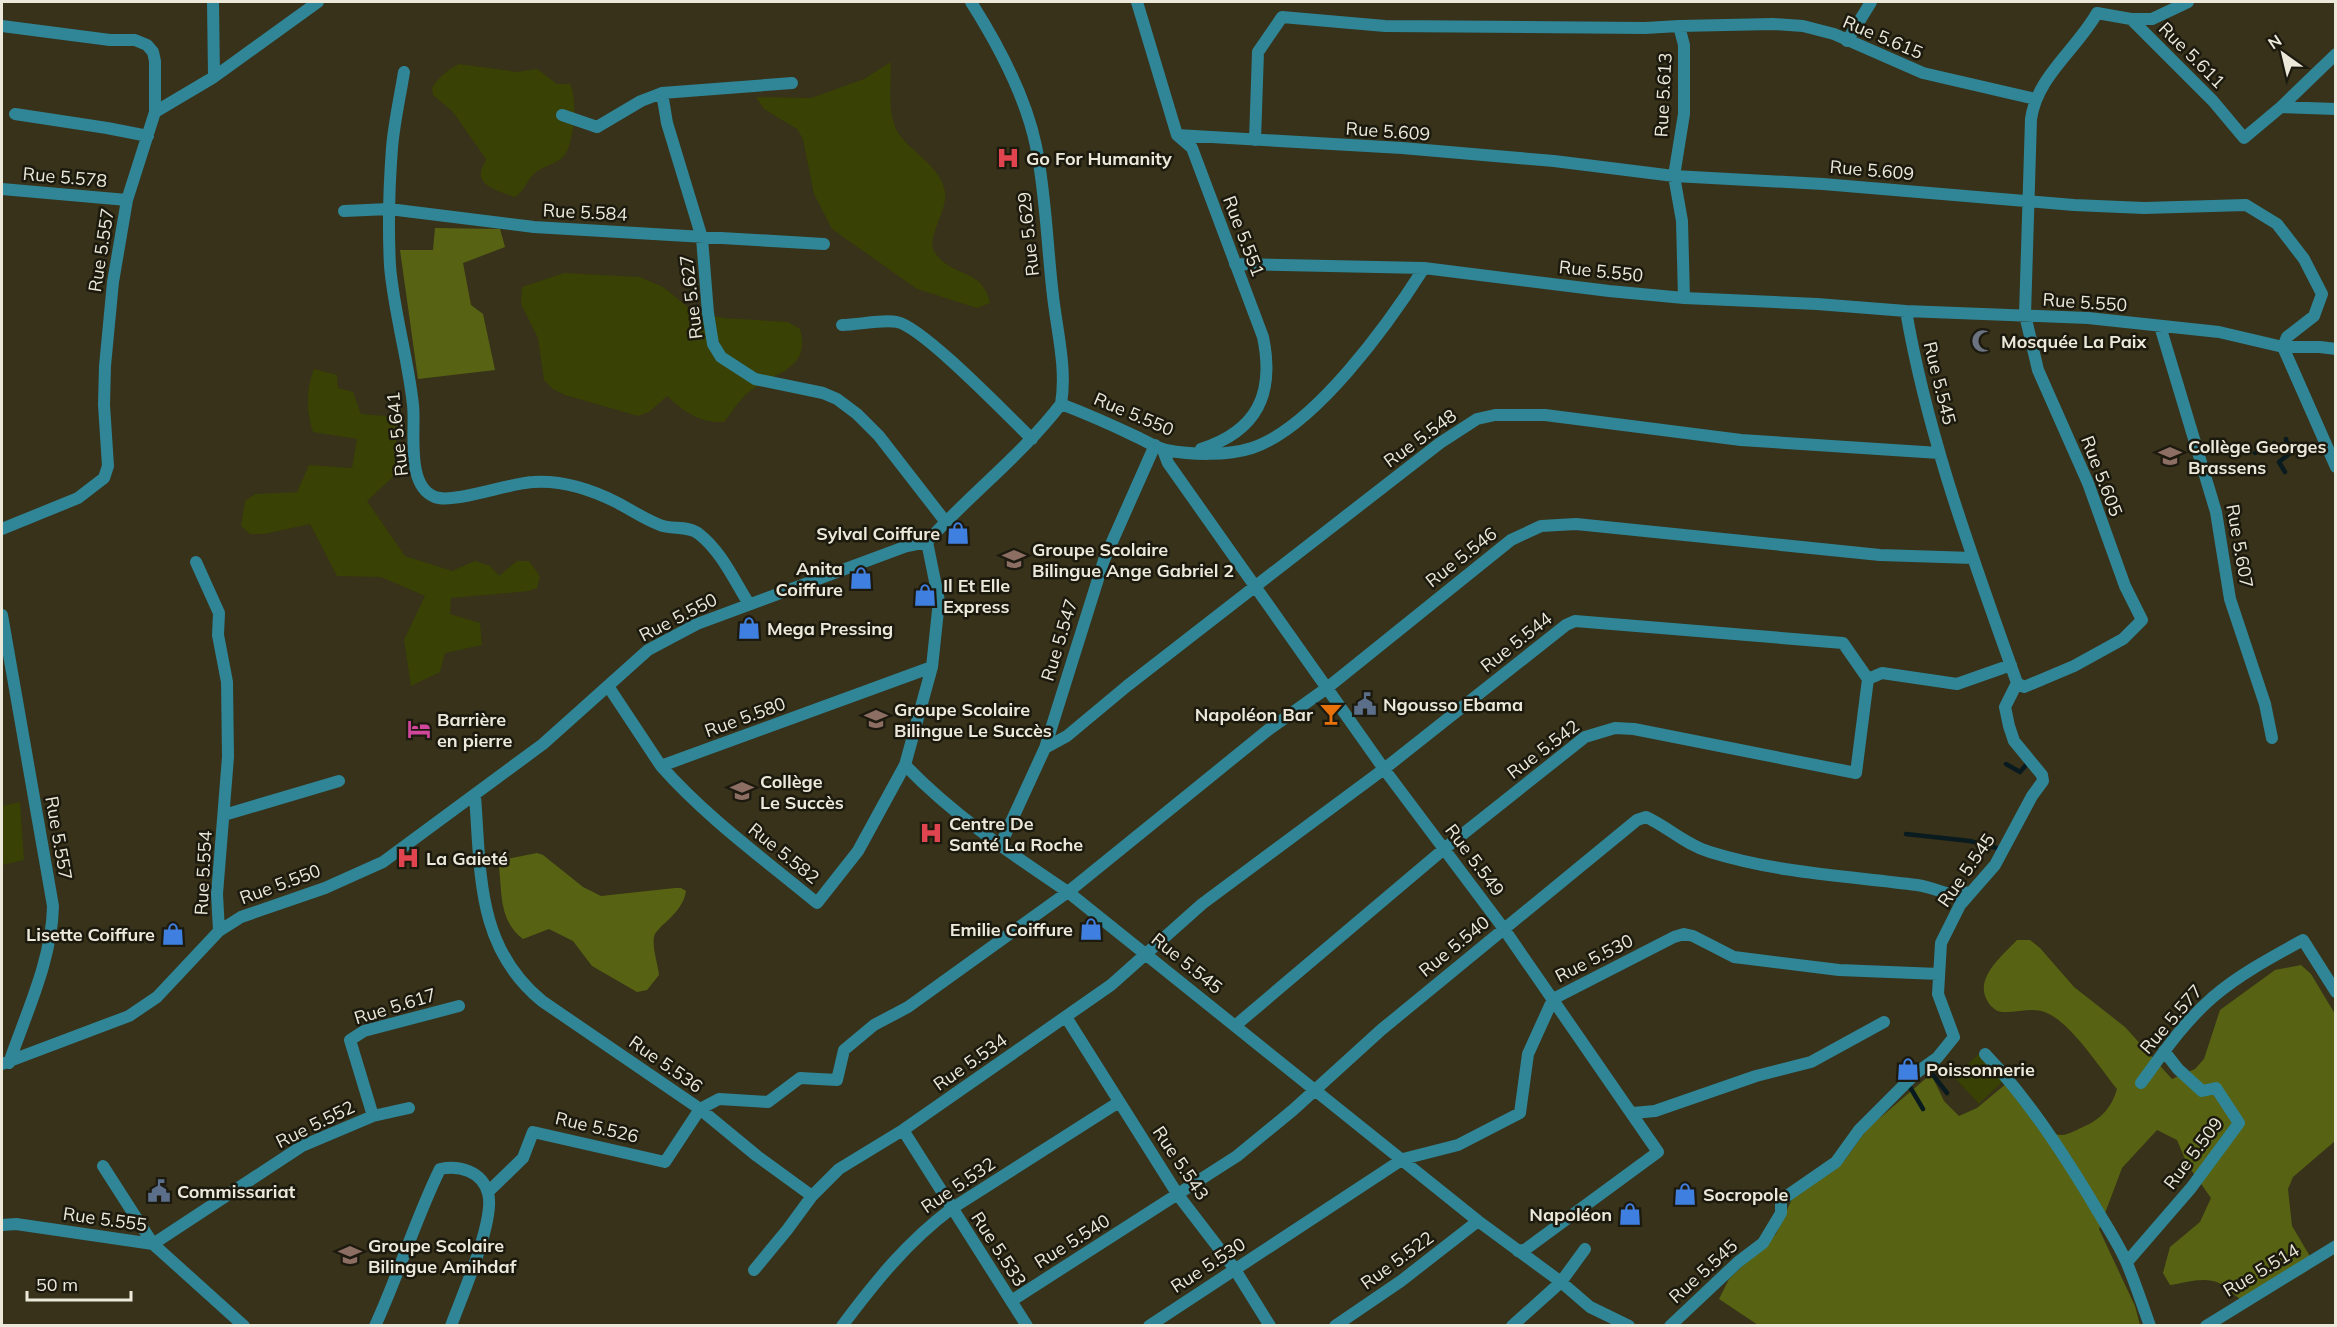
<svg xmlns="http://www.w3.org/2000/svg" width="2337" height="1327" font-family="Mulish,sans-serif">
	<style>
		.green { fill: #394104 }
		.forest { fill: #576312 }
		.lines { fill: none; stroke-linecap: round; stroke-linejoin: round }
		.stream { stroke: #091b1f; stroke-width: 4.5 }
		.minor { stroke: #308597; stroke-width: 12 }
		.labels { text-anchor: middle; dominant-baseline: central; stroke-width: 5; stroke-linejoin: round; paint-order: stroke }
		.street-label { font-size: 18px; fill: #ece9da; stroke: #1c190f }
		.poi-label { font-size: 18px; font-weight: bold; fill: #ece9da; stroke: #1c190f; text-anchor: start }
	</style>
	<rect width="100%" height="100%" fill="#373219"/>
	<!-- green -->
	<path class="green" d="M891,62C891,83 887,111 897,131C907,150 941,165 945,192C948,211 925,239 935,253C954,279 982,267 990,303L977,308L917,289L832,229L814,194L803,139L797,129L764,109L756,97L811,98L864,79Z
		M459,64L517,72L537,69L557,84H570C578,98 574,145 564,156C557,164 544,166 536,172C527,179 525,191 515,197C504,193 478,187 481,172C481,168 485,163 486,159L453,112L433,95L432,88C438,77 448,70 459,64Z
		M564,273L640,277L663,287L694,312L724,318L788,322L800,329C812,371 772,372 749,392C739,400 732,412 724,422C700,423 684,412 667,396L649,412L638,416L565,395L553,389L544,380L538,338L521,304L522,287Z
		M314,369L337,375L338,388L353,392L361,414L397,417L395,475L367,501L405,556L452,571L475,561L490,566L499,576L517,561H529L540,576L537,588L529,591L451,598L450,614L480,623L482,645L445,653L440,672L411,686L404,640L425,596L381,577L337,576L310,524L264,534H250L241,526L245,501L255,494L297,492L309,465L352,468L357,439L313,432C306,411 306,389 314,369Z
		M20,802L24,860L2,865V806Z
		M1980,1053L2005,1079L1979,1104L1954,1077Z"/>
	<!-- forest -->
	<path class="forest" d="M435,228L500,229L505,247L463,263L471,305L483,314L495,370L418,379L400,250H433Z
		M537,853L543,855L583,887L601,896L675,888H681L686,891C683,914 656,926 654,937C652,948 658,964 659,975L647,990L637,992L592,966L573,941L549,929L523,939C499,921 502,894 499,866L501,860Z
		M2017,940H2030L2040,948L2074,987L2125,1027L2172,1079L2195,1069L2204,1059L2220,1010L2275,970L2301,965L2311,974L2335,1014V1141L2293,1177L2288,1189L2292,1226L2311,1258L2307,1271L2251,1303C2234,1299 2233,1290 2219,1283C2204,1276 2185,1283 2170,1285L2163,1273L2170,1247L2200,1222L2211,1198L2187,1164L2177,1140L2157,1130L2122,1168L2099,1229L2135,1306L2140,1325H1758L1719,1299L1729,1279L1776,1234L1792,1199L1845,1160L1867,1129L1931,1074L1944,1101L1959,1116L1977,1108L2007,1083C2017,1101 2039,1136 2063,1135C2070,1134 2078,1129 2085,1126C2101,1119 2112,1107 2117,1089C2100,1068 2072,1025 2049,1014C2034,1006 2019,1013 2003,1012C1997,1012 1991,1007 1988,1002C1973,979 2002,956 2017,940Z"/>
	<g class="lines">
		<!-- stream -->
		<path class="stream" d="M2255,453L2275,445L2274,443
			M2285,472L2279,462L2289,454L2286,439
			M2006,764L2020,772L2026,765
			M1906,834L1970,841L2000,849
			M1929,1070L1947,1093
			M1910,1087L1923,1109"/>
		<!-- minor -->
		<path class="minor" d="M213,2L214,77
			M971,2C997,43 1026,98 1036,146C1046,195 1047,246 1053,296C1057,332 1067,368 1061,404
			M1137,2L1177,135L1192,148L1263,337C1275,394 1257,431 1201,449
			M2131,19H2152L2188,2
			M2,26L110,40H135L147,45L153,52L155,61V112
			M1679,26L1773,24L1803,26L1834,34L1923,73L2035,99
			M1847,41L1871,2
			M404,72C400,97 394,123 392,148C389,187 388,227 390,266C394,313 408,358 413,405C416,429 405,486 435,497C453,504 509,483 533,482C561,480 590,489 616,502C630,509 644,519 660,525C672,530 688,525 699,534C721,551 734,580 749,604
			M662,93L792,83
			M2281,107L2336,54
			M15,114L107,128L148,136
			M562,115L597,127L641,101L662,93L667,123L702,238L708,313L713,344L721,357L755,379L823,393L837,399L857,414L879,436L945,521
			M1177,135L1402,148L1554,161L1674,176L1823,184L2074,205L2144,208L2246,205L2277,224L2304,259L2322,294L2314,316L2287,337L2283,347L2336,467
			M1255,140L1258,52L1282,17L1385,26L1645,28L1679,26L1684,45V114L1674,176L1682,221L1684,298
			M2,189L127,200
			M344,211L389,209L534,227L824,244
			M1235,264L1424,268
			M842,325C858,325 883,319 897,322C923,327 1008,416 1032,439
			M2160,326L2216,512L2230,599L2265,704L2272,738
			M1163,450L1168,463L1384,769L1504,929L1658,1152L1526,1249L1518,1251
			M2,529L78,498L104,478L108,466L104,405L105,366L113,282L127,200L155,112L214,77L318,2
			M927,542L939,601L932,667L905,765C953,815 1010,853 1068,892L1478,1221L1561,1282L1590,1307L1629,1326
			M196,562L219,613L218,635L227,682L228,757L217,894L219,931
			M2,615L53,906C52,960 26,1013 9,1063
			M2017,683L2024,687L2074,666L2123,639L2142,620L2125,586L2088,483L2038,370L2025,315L2031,119C2037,76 2077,49 2097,13L2131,19L2213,101L2244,138L2281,107L2336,109
			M608,686L661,766L932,667
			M1045,748L1067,736L1127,686L1440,443L1477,419L1495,415H1545L1741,440L1939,453
			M661,766C707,818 764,859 817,903L858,851L905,765
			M475,796C481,873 476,947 542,1001L700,1109L719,1099L768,1102L800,1078L837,1080L844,1050L874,1025L908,1007L1068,892L1268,730L1327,688L1511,540L1541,526L1576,524L1880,555L1973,558
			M224,815L339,781
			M1000,846L1045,748L1104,560L1155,445
			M1066,1017L1178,1195L1234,1268L1270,1326
			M1236,1025L1444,849L1585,737L1615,728L1634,729L1856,773L1868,679
			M1985,1054C2026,1097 2059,1147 2090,1198C2102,1219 2116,1239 2126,1261C2135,1282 2142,1304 2150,1326
			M2,1064L129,1016L157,997L219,931L241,917L325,888L383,862L543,744L648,650L697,624L907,546L927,542C970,494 1022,455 1061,404C1087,414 1112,425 1137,437C1146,441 1156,448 1166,450C1191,455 1227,456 1252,448C1315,427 1389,323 1424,268L1609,291L1684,298L1817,304L1906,311L2088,318L2219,332L2283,347H2320L2336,349
			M2141,1083C2163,1053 2184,1022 2213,997C2240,974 2272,957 2303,940L2336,992
			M1633,1113L1655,1111L1756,1076L1811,1062L1884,1022
			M373,1116L350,1040L364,1031L459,1006
			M903,1130L1027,1326
			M103,1166L153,1244L302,1146L373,1116L409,1108
			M488,1192L523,1158L533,1132L665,1162L700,1109L757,1156L812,1196L839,1169L903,1130L1111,985L1202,904L1384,769L1566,625L1575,621L1843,643L1868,679L1882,673L1957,684L2011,665
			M2,1225L16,1224L153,1244L244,1326
			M2127,1262L2191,1188L2239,1123L2216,1088L2202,1091L2178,1069L2164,1051
			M754,1270L787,1230L812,1196
			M1011,1301L1237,1156L1293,1110L1381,1030L1637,820L1646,817C1668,827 1686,845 1710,852C1777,873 1848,876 1917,885C1940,888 1943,898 1970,892
			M375,1326C399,1274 415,1220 440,1169C459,1165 482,1171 488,1193C496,1219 461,1298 451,1326
			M842,1326C875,1282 907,1242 951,1209L1119,1102
			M1149,1326L1403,1159L1458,1145L1520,1113L1528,1054L1553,999L1674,937L1684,934L1693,936L1734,957L1839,970L1939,974
			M1335,1326L1401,1281L1478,1221
			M1512,1326L1561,1282L1585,1249
			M1670,1326L1738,1262L1763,1243L1781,1213V1200L1836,1162L1859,1130L1916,1073L1937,1058L1954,1037L1938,994L1941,943L1960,905L1995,865L2032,796L2043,781L2042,775L2014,741L2009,726L2005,707L2017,683C1974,561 1928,439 1906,311
			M2206,1326L2336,1246"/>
	</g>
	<!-- icons -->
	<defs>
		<g id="hospital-bare" transform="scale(1.8)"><path d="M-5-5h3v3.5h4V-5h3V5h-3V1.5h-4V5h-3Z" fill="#e0444e" stroke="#1c190f" stroke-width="2.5" paint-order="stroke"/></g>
		<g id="mosque-bare" transform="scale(1.8)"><path d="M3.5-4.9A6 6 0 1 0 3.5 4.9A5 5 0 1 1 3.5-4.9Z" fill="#6b7280" stroke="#1c190f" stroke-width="2.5" paint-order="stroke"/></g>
		<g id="school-bare" transform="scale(1.8)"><path d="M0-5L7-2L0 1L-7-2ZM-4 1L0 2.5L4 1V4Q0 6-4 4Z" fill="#8d6e63" stroke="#1c190f" stroke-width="2.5" paint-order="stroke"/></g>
		<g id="shop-bare" transform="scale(1.8)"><path d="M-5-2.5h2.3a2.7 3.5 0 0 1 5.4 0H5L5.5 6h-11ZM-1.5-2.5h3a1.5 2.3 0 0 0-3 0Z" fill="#3f7fe0" stroke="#1c190f" stroke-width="2.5" paint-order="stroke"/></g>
		<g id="civic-bare" transform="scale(1.8)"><path d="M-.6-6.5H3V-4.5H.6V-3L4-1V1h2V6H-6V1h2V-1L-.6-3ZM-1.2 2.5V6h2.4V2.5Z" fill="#5c6f8a" stroke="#1c190f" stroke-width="2.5" paint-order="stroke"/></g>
		<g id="bar-bare" transform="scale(1.8)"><path d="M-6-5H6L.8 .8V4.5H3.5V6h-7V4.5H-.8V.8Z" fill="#e8710a" stroke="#1c190f" stroke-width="2.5" paint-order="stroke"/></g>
		<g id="hotel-bare" transform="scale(1.8)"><path d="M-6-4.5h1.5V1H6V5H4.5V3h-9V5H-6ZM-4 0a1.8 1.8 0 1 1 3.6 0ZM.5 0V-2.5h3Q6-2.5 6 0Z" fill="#d1479c" stroke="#1c190f" stroke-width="2.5" paint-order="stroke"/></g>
	</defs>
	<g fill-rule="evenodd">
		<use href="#hospital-bare" x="1008" y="158"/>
		<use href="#mosque-bare" x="1983" y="341"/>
		<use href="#school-bare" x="2170" y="456"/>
		<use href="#shop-bare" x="958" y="533"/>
		<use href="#school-bare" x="1014" y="559"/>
		<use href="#shop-bare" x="861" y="578"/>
		<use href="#shop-bare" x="925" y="595"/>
		<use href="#shop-bare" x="749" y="628"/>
		<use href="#civic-bare" x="1365" y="704"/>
		<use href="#bar-bare" x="1331" y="714"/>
		<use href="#school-bare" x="876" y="719"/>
		<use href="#hotel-bare" x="419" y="729"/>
		<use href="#school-bare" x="742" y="791"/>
		<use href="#hospital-bare" x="931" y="833"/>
		<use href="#hospital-bare" x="408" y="858"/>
		<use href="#shop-bare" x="1091" y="929"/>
		<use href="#shop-bare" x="173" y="934"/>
		<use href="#shop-bare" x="1908" y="1069"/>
		<use href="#civic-bare" x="159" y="1191"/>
		<use href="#shop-bare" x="1685" y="1194"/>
		<use href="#shop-bare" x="1630" y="1214"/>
		<use href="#school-bare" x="350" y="1255"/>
	</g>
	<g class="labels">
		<!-- street labels -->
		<g class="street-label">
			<text transform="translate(1883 37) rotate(23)">Rue 5.615</text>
			<text transform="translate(2192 55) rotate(45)">Rue 5.611</text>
			<text transform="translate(1663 95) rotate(-87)">Rue 5.613</text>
			<text transform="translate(1388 131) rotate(4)">Rue 5.609</text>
			<text transform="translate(1872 170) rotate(5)">Rue 5.609</text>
			<text transform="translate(65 177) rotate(5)">Rue 5.578</text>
			<text transform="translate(585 212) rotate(3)">Rue 5.584</text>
			<text transform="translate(1028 234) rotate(-96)">Rue 5.629</text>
			<text transform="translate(1244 236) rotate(69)">Rue 5.551</text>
			<text transform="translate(101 250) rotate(-81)">Rue 5.557</text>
			<text transform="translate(1601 271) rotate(6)">Rue 5.550</text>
			<text transform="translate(691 297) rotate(-97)">Rue 5.627</text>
			<text transform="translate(2085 302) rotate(4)">Rue 5.550</text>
			<text transform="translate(1940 383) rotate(76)">Rue 5.545</text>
			<text transform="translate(1134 414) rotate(23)">Rue 5.550</text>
			<text transform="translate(397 434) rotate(-96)">Rue 5.641</text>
			<text transform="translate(1420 438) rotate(-36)">Rue 5.548</text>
			<text transform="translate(2102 476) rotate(69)">Rue 5.605</text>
			<text transform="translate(2240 546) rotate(80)">Rue 5.607</text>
			<text transform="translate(1461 557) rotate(-38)">Rue 5.546</text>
			<text transform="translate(678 617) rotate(-27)">Rue 5.550</text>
			<text transform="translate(1059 640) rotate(-73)">Rue 5.547</text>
			<text transform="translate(1516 642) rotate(-38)">Rue 5.544</text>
			<text transform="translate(745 717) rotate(-20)">Rue 5.580</text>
			<text transform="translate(1543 749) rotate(-37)">Rue 5.542</text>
			<text transform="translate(59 838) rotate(80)">Rue 5.557</text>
			<text transform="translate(784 853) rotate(39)">Rue 5.582</text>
			<text transform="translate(1475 860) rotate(53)">Rue 5.549</text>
			<text transform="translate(1966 870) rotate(-55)">Rue 5.545</text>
			<text transform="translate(203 873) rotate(-87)">Rue 5.554</text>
			<text transform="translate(280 884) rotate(-20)">Rue 5.550</text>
			<text transform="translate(1454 946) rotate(-39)">Rue 5.540</text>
			<text transform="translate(1594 958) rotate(-27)">Rue 5.530</text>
			<text transform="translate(1187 963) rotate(39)">Rue 5.545</text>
			<text transform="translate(395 1006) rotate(-17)">Rue 5.617</text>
			<text transform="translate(2171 1019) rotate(-49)">Rue 5.577</text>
			<text transform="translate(970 1062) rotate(-35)">Rue 5.534</text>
			<text transform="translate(666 1064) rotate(35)">Rue 5.536</text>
			<text transform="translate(315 1124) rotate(-26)">Rue 5.552</text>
			<text transform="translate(597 1127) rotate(13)">Rue 5.526</text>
			<text transform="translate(2193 1153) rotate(-53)">Rue 5.509</text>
			<text transform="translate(1181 1163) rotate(56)">Rue 5.543</text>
			<text transform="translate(958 1185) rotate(-34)">Rue 5.532</text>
			<text transform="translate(105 1219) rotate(8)">Rue 5.555</text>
			<text transform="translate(1072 1241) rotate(-32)">Rue 5.540</text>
			<text transform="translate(999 1249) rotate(57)">Rue 5.533</text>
			<text transform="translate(1397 1260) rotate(-36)">Rue 5.522</text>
			<text transform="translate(1208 1265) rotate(-33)">Rue 5.530</text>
			<text transform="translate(2261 1270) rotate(-31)">Rue 5.514</text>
			<text transform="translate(1703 1271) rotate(-42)">Rue 5.545</text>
		</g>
		<!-- poi labels -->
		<g class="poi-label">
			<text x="1026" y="158">Go For Humanity</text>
			<text x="2001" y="341">Mosquée La Paix</text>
			<text x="2188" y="446">Collège Georges<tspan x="2188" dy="21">Brassens</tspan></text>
			<text x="940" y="533" text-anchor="end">Sylval Coiffure</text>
			<text x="1032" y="549">Groupe Scolaire<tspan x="1032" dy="21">Bilingue Ange Gabriel 2</tspan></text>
			<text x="843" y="568" text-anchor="end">Anita<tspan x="843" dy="21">Coiffure</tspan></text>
			<text x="943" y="585">Il Et Elle<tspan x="943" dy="21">Express</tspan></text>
			<text x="767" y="628">Mega Pressing</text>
			<text x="1383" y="704">Ngousso Ebama</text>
			<text x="894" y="709">Groupe Scolaire<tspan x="894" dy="21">Bilingue Le Succès</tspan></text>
			<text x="1313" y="714" text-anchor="end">Napoléon Bar</text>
			<text x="437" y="719">Barrière<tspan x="437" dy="21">en pierre</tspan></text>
			<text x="760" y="781">Collège<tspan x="760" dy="21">Le Succès</tspan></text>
			<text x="949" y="823">Centre De<tspan x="949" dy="21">Santé La Roche</tspan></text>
			<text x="426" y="858">La Gaieté</text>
			<text x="1073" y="929" text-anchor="end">Emilie Coiffure</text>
			<text x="155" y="934" text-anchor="end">Lisette Coiffure</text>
			<text x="1926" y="1069">Poissonnerie</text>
			<text x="177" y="1191">Commissariat</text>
			<text x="1703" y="1194">Socropole</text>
			<text x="1612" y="1214" text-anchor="end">Napoléon</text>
			<text x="368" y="1245">Groupe Scolaire<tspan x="368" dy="21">Bilingue Amihdaf</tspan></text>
		</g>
	</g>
	<!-- border -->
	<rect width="2337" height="1327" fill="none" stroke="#ece9da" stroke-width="6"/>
	<!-- north arrow -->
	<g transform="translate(2283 54) rotate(326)" stroke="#1c190f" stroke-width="4.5" paint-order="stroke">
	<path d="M0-4.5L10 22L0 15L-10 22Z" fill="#ece9da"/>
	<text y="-9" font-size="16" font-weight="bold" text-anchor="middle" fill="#ece9da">N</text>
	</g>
	<!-- scale -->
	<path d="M27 1291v9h104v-9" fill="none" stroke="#ece9da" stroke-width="3"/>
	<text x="36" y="1291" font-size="18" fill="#ece9da" stroke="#1c190f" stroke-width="4.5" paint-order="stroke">50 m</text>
</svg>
